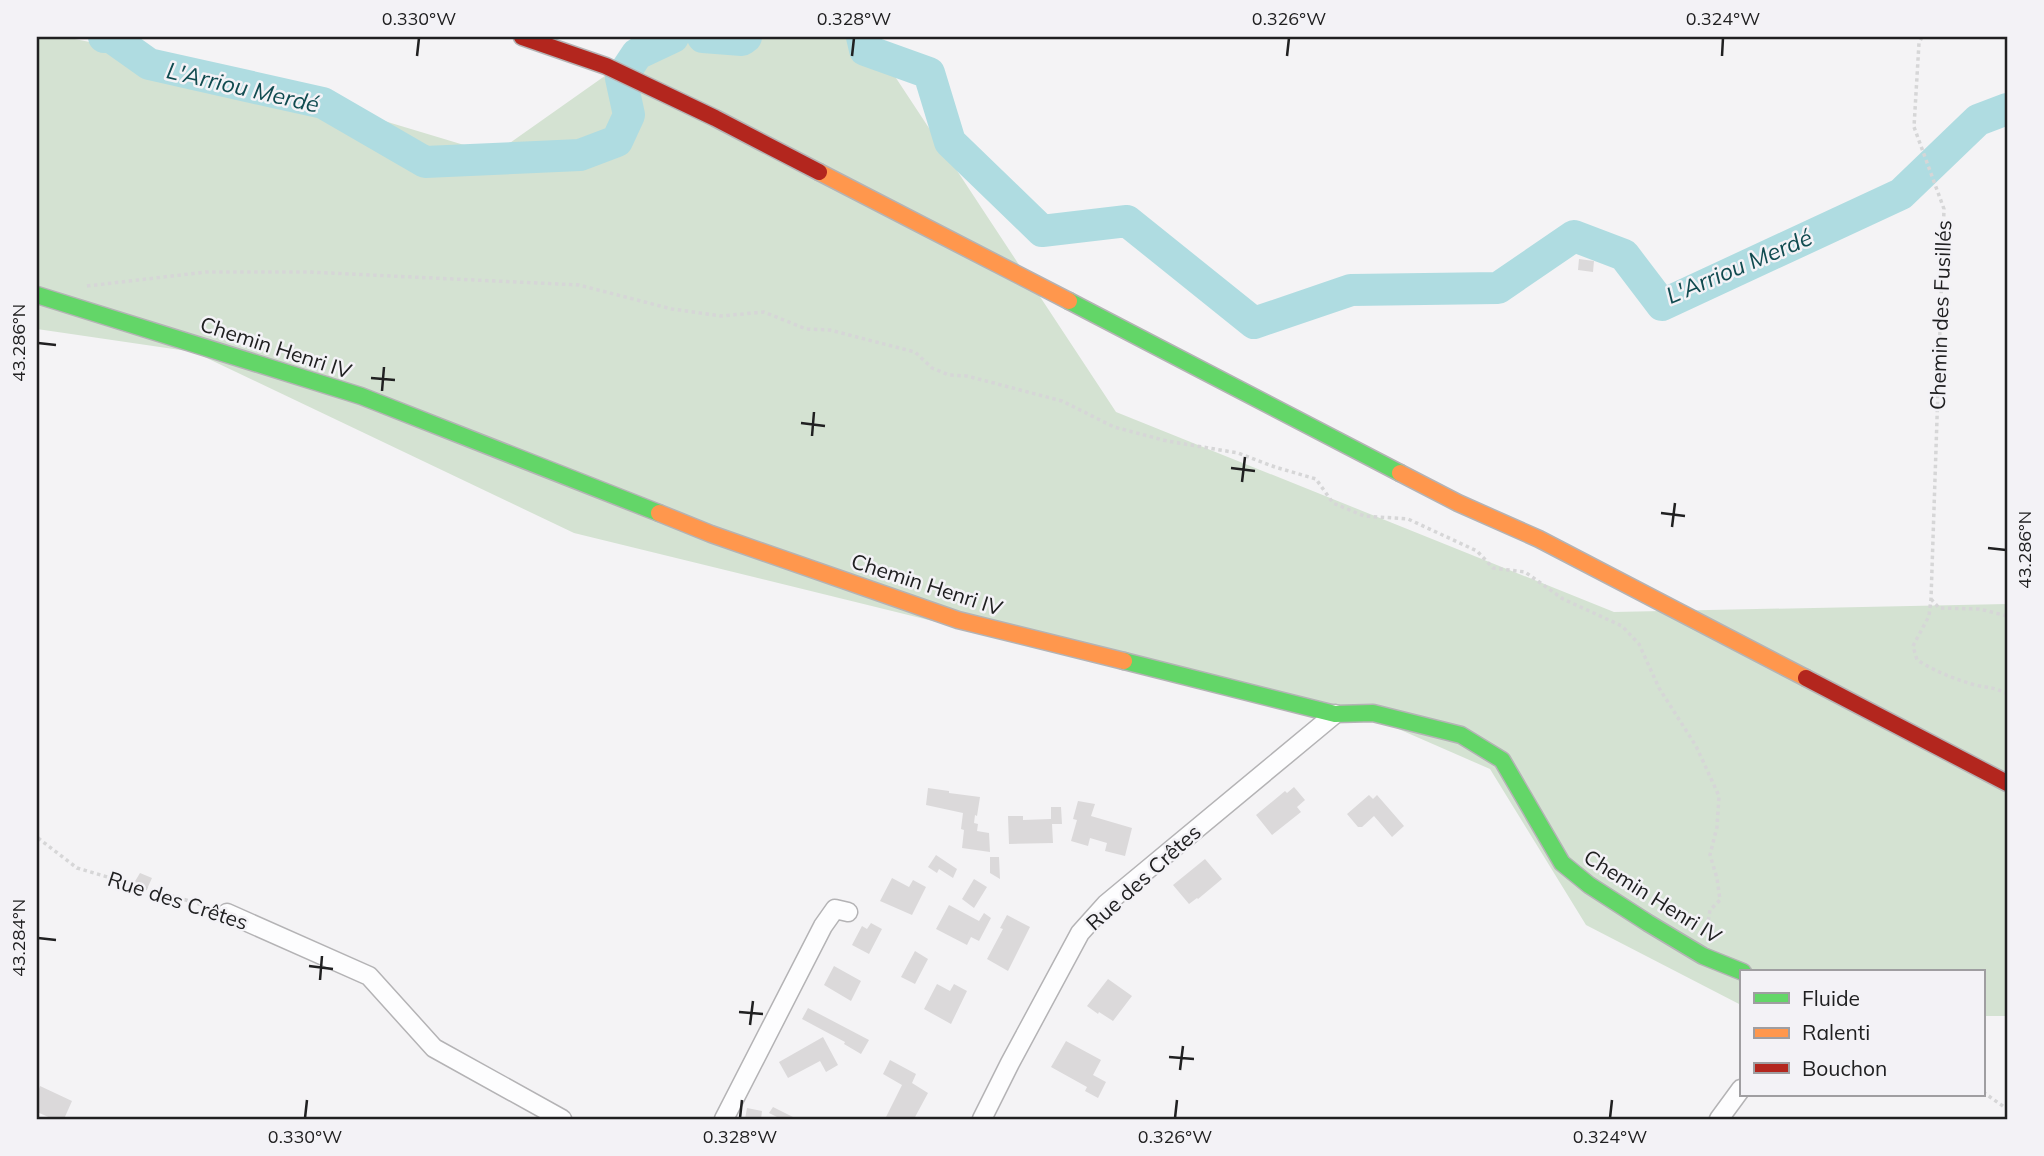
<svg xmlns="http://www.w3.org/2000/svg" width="2044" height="1156" font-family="Mulish,sans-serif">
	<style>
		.green { fill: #d4e2d2 }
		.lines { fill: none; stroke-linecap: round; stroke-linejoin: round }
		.river { stroke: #afdce1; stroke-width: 32 }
		.building { fill: #dbd9da }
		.street-casing { stroke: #b4b3b5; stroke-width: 21 }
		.fast-casing { stroke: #b4b3b5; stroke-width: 19 }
		.slow-casing { stroke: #b4b3b5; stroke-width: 19 }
		.jam-casing { stroke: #b4b3b5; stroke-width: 19 }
		.path { stroke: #d6d6d7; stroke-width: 3.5; stroke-dasharray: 3.5 3.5; stroke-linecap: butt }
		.street { stroke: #fdfdfe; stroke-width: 18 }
		.fast { stroke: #63d668; stroke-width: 16 }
		.slow { stroke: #ff974d; stroke-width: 16 }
		.jam { stroke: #b3261e; stroke-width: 16 }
		.ticks { fill: none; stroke: #202021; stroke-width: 2.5 }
		.labels { text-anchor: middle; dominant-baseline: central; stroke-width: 5; stroke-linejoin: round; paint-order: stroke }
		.street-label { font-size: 21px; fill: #202021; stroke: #f3f2f6 }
		.water-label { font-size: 23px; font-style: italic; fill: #104b50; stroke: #f3f2f6 }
		.neatline { fill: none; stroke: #202021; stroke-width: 2.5 }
		.ticks-label { font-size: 18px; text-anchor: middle; fill: #202021 }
	</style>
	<rect width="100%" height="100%" fill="#f4f3f5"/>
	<!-- green -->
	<path class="green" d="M37,37H65L188,62L494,154L660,37H869L1116,412L1614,612L2007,604V1016H1983V972H1741V1005L1586,925L1490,769L1387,724L1312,714L574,533L194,352L37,329Z"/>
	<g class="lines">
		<!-- river -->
		<path class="river" d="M104,37H111L149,64L323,103L425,162L580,155L617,141L629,115L621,78L637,54L673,37
			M703,37L742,40L746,37
			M862,37L865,50L929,73L950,142L1042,231L1127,221L1254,323L1351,290L1498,288L1574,236L1624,255L1662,305L1901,194L1978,120L2007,109"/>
	</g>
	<!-- building -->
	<path class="building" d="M1579,259L1594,261L1593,272L1578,270Z
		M1294,787L1305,800L1297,807L1301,812L1272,835L1256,815L1285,791L1287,793Z
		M928,788L949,791V793L980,797L977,816L975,815L974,823L978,824L977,831L989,833L990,852L962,848L964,830L961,829L963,813L926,805Z
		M1369,795L1373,799L1377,795L1404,826L1392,837L1374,816L1362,827H1358L1347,814Z
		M1078,801L1095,804L1091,816L1132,828L1125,856L1105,851L1107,843L1090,838L1088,846L1071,841L1077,820L1073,819Z
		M1051,807H1061L1062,824H1052L1053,843L1009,844L1008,816H1023V820L1051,819Z
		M936,855L957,869L953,878L939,869L937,873L928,867Z
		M990,857H999L1000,879L990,873Z
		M1205,859L1222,879L1198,899L1197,898L1189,904L1173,885Z
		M140,873L152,878L147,889L134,883Z
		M892,878L909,887L913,880L926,887L912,915L880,901Z
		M974,879L987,887L974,908L962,899Z
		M949,905L979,921L984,913L991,918L979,941L971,937L967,945L936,929Z
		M1007,915L1030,927L1008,971L987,959L1003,929L1000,928Z
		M871,923L882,929L869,954L852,945L862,926L867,929Z
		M915,951L928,959L915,984L901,977Z
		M834,966L861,981L851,1001L824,985Z
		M1108,979L1132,996L1113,1021L1099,1012L1098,1014L1087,1006Z
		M937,984L950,991L954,984L967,991L951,1024L924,1009Z
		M808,1008L869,1040L861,1054L844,1044L845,1042L802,1019Z
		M823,1037L838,1065L826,1072L820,1061L788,1078L779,1062Z
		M1066,1041L1101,1060L1093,1075L1106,1082L1098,1098L1085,1091L1087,1087L1051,1067Z
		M890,1060L916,1074L912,1083L928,1093L914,1119H885L902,1085L883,1074Z
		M40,1086L72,1101L64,1119H53L37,1112V1094Z
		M773,1107L793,1117L792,1119H781L769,1113Z
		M747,1108L762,1111L761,1119H745Z"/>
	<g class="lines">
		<!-- street casing -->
		<g class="street-casing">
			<path id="street" d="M227,913L369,976L434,1048L562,1119
				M724,1119L823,926L835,909L848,912
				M982,1119L1010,1063L1080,933L1106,904L1335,714
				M1719,1119L1741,1089"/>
		</g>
		<!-- fast casing -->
		<g class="fast-casing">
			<path id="fast" d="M37,295L361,396L659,513
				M1069,301L1400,473
				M1124,661L1335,714L1373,713L1461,735L1502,760L1562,863L1589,885L1648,923L1703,956L1743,972"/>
		</g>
		<!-- slow casing -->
		<g class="slow-casing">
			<path id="slow" d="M819,172L1069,301
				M1400,473L1458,503L1539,539L1806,678
				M659,513L711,534L958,620L1124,661"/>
		</g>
		<!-- jam casing -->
		<g class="jam-casing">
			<path id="jam" d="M522,37L606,66L715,118L819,172
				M1806,678L2007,783"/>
		</g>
		<!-- path -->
		<path class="path" d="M1922,37L1919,43L1914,127L1944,209L1931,599L1929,616L1913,646L1917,660C1935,671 1954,679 1975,685C1988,688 1995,687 2007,694
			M87,286L206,272H308L579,285L672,309L721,316L764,312L806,329L830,330L915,352L932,368L949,375L967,376L1062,401L1114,427L1167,441L1238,453L1275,467L1316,479L1333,503L1364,516L1408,519L1477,551L1493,568L1525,572L1563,599L1622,626L1639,644L1659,688L1696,746L1719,796L1717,827L1710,855L1717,878L1720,900L1710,910L1706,934
			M1931,599L1939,608L1980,609L2007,616
			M38,838L77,868L213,908
			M1983,1092L2007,1109"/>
		<!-- street -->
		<use href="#street" class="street"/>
		<!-- fast -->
		<use href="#fast" class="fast"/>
		<!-- slow -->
		<use href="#slow" class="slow"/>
		<!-- jam -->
		<use href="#jam" class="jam"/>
	</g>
	<!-- ticks -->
	<path class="ticks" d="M417,56L419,38M852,56L854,38M1287,56L1289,38M1722,56L1723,38M38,343L56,345M371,378L395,380M382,391L384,367M801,423L825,426M812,436L814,412M1231,468L1255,471M1242,482L1245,457M1661,513L1685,516M1672,527L1675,503M1988,548L2006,550M38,938L56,940M309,966L333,969M320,980L322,956M739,1012L763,1014M750,1025L753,1001M1169,1057L1194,1059M1180,1070L1183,1046M305,1118L307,1100M740,1118L742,1100M1175,1118L1177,1100M1610,1118L1612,1100"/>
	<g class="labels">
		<!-- street labels -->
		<g class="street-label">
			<text transform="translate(1940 315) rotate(-88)">Chemin des Fusillés</text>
			<text transform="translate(276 347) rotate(18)">Chemin Henri IV</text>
			<text transform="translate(927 584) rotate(18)">Chemin Henri IV</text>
			<text transform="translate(1143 877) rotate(-42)">Rue des Crêtes</text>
			<text transform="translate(1653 896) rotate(32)">Chemin Henri IV</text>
			<text transform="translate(178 900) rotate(18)">Rue des Crêtes</text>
		</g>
		<!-- water labels -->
		<g class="water-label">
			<text transform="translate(243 87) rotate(13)">L'Arriou Merdé</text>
			<text transform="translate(1739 266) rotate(-23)">L'Arriou Merdé</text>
		</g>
	</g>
	<!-- border -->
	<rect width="2044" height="1156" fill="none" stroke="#f3f2f6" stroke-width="77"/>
	<!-- legend -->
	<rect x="1740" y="970" width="245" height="126" fill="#f3f2f6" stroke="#9f9ea1" stroke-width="2"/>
	<rect x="1754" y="993" width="35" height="10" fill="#63d668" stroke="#9f9ea1" stroke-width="2"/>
	<text x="1802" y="1006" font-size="21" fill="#202021">Fluide</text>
	<rect x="1754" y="1028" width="35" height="10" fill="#ff974d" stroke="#9f9ea1" stroke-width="2"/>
	<text x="1802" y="1040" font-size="21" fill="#202021">Ralenti</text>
	<rect x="1754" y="1063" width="35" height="10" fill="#b3261e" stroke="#9f9ea1" stroke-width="2"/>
	<text x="1802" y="1076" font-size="21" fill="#202021">Bouchon</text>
	<rect x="38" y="38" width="1968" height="1080" class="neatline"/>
	<g class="ticks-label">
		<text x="419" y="25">0.330°W</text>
		<text x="854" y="25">0.328°W</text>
		<text x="1289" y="25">0.326°W</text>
		<text x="1723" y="25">0.324°W</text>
		<text transform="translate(19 343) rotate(-90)" y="6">43.286°N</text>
		<text transform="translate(2025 550) rotate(-90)" y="6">43.286°N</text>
		<text transform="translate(19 938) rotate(-90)" y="6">43.284°N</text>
		<text x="305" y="1143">0.330°W</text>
		<text x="740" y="1143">0.328°W</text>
		<text x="1175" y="1143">0.326°W</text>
		<text x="1610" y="1143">0.324°W</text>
	</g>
</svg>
